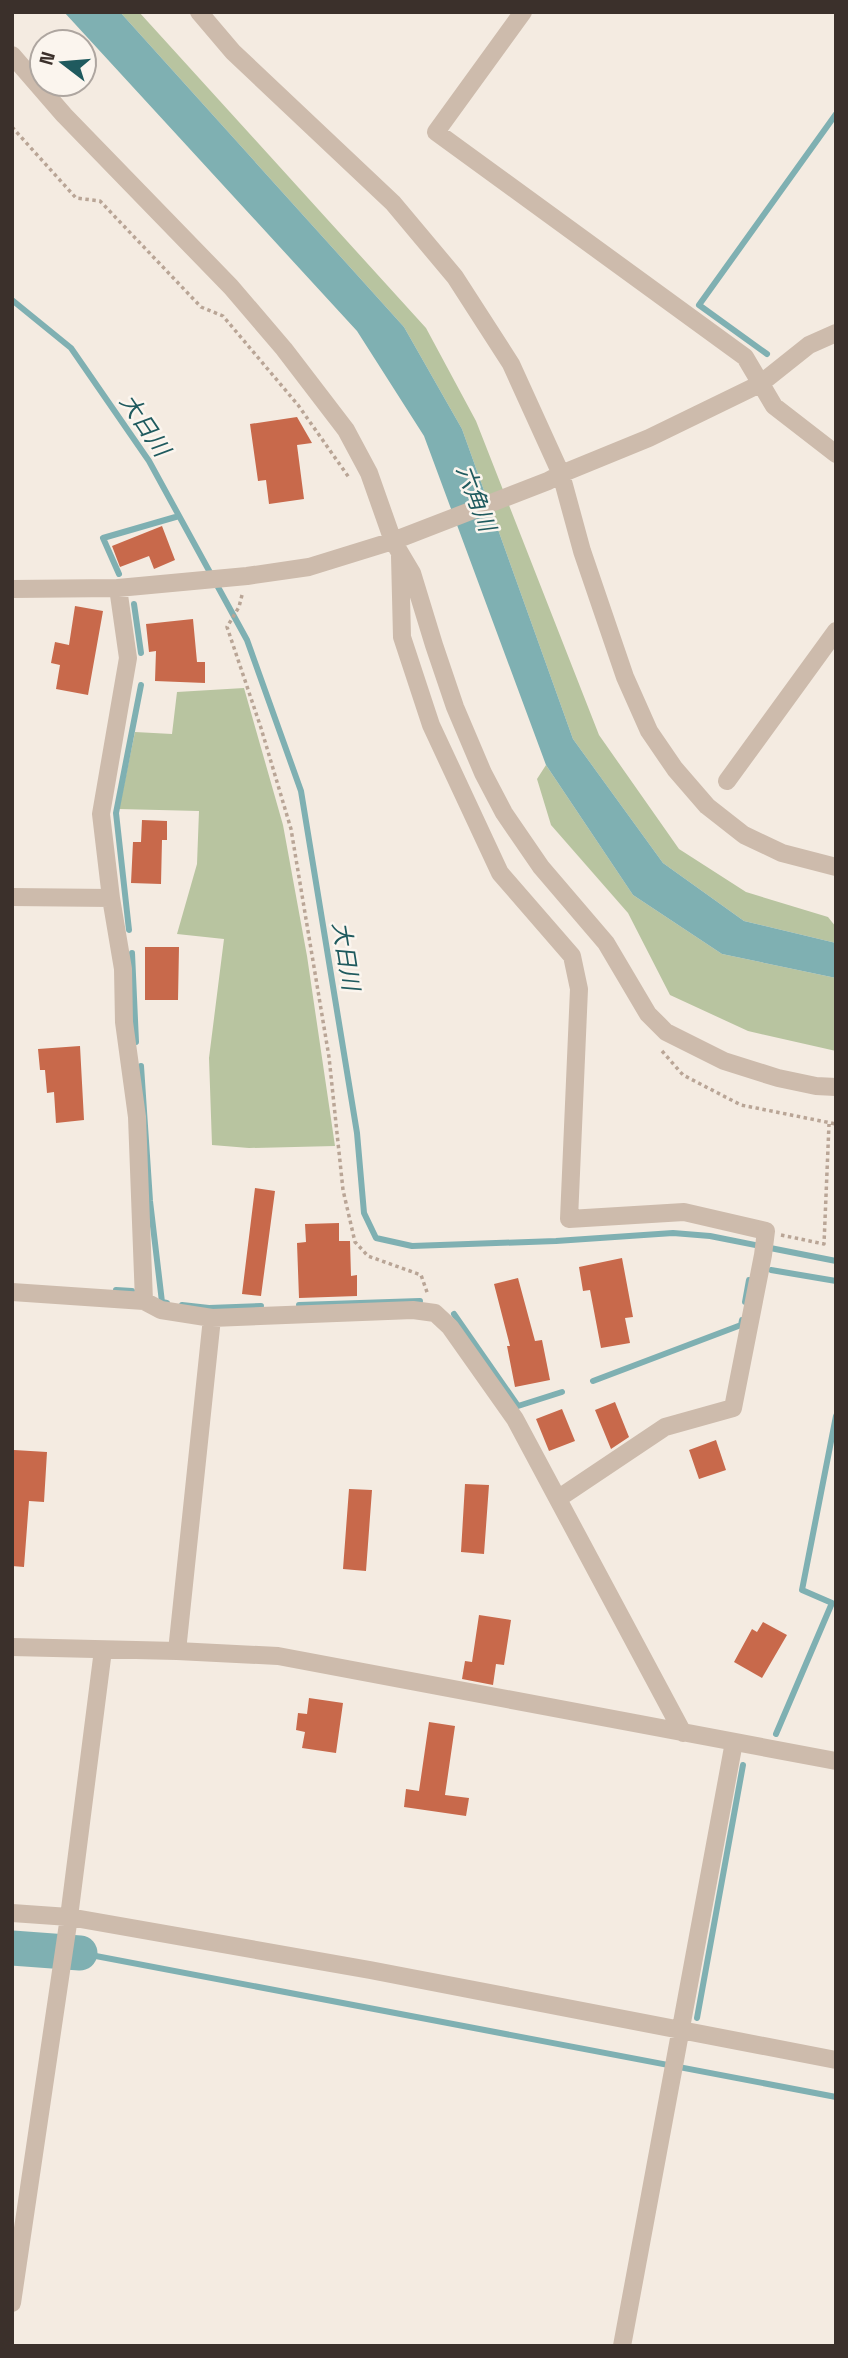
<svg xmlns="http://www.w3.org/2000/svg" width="848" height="2358" font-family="'Space Grotesk','Noto Sans JP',sans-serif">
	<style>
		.green { fill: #b8c4a0 }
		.water { fill: #7fb0b2 }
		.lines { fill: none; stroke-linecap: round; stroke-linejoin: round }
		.stream { stroke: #7fb0b2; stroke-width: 6 }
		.river { stroke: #7fb0b2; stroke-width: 35 }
		.building { fill: #c8694b }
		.path { stroke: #b9a596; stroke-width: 3.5; stroke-dasharray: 3.5 3.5; stroke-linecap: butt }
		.street { stroke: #cdbbac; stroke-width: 18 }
		.labels { text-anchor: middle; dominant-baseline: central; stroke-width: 5; stroke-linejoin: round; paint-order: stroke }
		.water-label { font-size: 23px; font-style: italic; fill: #1f5a5e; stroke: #fbf5ee }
	</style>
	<rect width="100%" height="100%" fill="#f4ebe1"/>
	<!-- green -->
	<path class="green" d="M120,12H139L426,328L476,421L599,735L679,849L746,892L828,917L836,927V943L744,921L663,863L573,739L462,429L404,327Z
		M244,688L283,825L307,956L335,1146L249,1148L212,1145L209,1058L224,939L177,934L197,864L199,811L119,809L135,732L172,734L177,692Z
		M546,765L633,895L722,954L836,978V1051L748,1031L670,995L628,913L551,825L537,779Z"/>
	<!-- water -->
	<path class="water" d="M64,12H120L404,327L462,429L573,739L663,863L744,921L836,943V978L722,954L633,895L546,765L424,436L357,331Z"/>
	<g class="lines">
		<!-- stream -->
		<path class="stream" d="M12,300L71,348L149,461L247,640L301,791L357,1133L364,1213L376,1238L412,1246L556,1241L673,1233L710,1236L836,1261
			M767,354L699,305L836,114
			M119,574L103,538L179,516
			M134,604L141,653
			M129,930L116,813L141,685
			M132,953L136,1042
			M141,1066L150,1201L162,1302L167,1303
			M771,1270L836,1281
			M116,1290L132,1291
			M745,1302L749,1280
			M182,1305L209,1308L261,1306
			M299,1305L420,1301
			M454,1314L518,1406L562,1392
			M593,1381L741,1325L742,1320
			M776,1734L832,1603L802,1590L836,1416
			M80,1953L836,2097
			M697,2018L743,1765"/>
		<!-- river -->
		<path class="river" d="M12,1948L80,1953"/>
	</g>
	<!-- building -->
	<path class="building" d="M297,417L312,443L297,445L304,499L269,504L266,480L258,481L250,424Z
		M162,526L175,560L154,569L149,556L120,567L112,546Z
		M75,606L103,611L88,695L56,689L60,665L51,663L55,642L69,645Z
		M193,619L197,662H205V683L155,681L156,651L149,652L146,624Z
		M142,820L167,821V840H162L161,884L131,883L133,842H141Z
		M145,947H179L178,1000H145Z
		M80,1046L84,1120L56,1123L54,1092L47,1093L45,1070H40L38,1049Z
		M255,1188L275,1191L261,1296L242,1294Z
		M339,1223V1241H350L351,1276L357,1275V1296L299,1298L297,1243L306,1242L305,1224Z
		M622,1258L633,1317L625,1318L630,1343L601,1348L590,1290L583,1291L579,1267Z
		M518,1278L535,1341L542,1340L550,1380L515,1387L507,1346H510L494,1284Z
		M615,1402L629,1437L611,1449L595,1410Z
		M562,1409L575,1441L549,1451L536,1419Z
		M716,1440L726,1470L699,1479L689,1450Z
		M14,1450L47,1452L44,1502L29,1501L24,1567L12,1566V1466Z
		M465,1484L489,1485L484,1554L461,1552Z
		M349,1489L372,1490L366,1571L343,1569Z
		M479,1615L511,1620L504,1665L496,1664L493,1685L462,1679L465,1661L472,1662Z
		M763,1622L787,1635L762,1678L734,1662L752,1629L757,1632Z
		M309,1698L343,1703L336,1753L302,1748L305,1732L296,1730L298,1713L307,1714Z
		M429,1722L455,1726L445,1795L469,1798L466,1816L404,1807L406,1789L419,1791Z"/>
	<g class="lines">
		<!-- path -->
		<path class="path" d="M12,127L76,198L100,201L201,307L223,316L298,405L350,479
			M242,595L239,607L227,627L261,728L291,829L329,1057L343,1190L355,1242L368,1256L421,1275L428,1295
			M662,1051L683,1075L741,1105L836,1124
			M781,1235L824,1244L829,1124"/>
		<!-- street -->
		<path class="street" d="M199,12L233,52L393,203L455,277L511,364L561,474L582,551L625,677L649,731L675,769L707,806L744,835L782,853L836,867
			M523,12L436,132L745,357L774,406L836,454
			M12,55L64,115L231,287L284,349L346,430L369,473L393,541L412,573L434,645L455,707L483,773L504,813L541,867L606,943L648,1014L666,1032L724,1061L778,1078L816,1086L836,1087
			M400,556L402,637L431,725L500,873L572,956L579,989L569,1219L684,1212L766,1231L763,1255L733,1408L665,1427L559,1498
			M118,588L128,658L101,814L111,898L123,969L124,1022L137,1117L144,1301
			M12,589L118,588L247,576L309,567L393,541L548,481L561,474L649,438L760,384L809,345L836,333
			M727,781L836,631
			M12,897L111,898
			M12,1292L144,1301L161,1310L212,1318L413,1310L435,1313L450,1327L515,1419L683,1733
			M12,1647L177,1651L278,1656L836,1761
			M177,1651L212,1318
			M12,1913L69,1917L370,1970L836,2060
			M12,2303L69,1917L103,1650
			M622,2346L734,1742"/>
	</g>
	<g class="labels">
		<!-- water labels -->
		<g class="water-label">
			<text transform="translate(145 425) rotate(56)">大日川</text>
			<text transform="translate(476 498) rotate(69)">六角川</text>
			<text transform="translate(346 956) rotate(81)">大日川</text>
		</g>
	</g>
	<!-- border -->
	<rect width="848" height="2358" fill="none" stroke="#3b302b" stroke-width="28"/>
	<!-- north arrow -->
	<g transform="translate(63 63) rotate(286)"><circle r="33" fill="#fbf5ee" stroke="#aea6a0" stroke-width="2"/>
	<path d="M0-5L12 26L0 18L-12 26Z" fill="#1f5a5e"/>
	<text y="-10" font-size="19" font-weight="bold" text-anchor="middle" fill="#3b302b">N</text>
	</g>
</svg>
